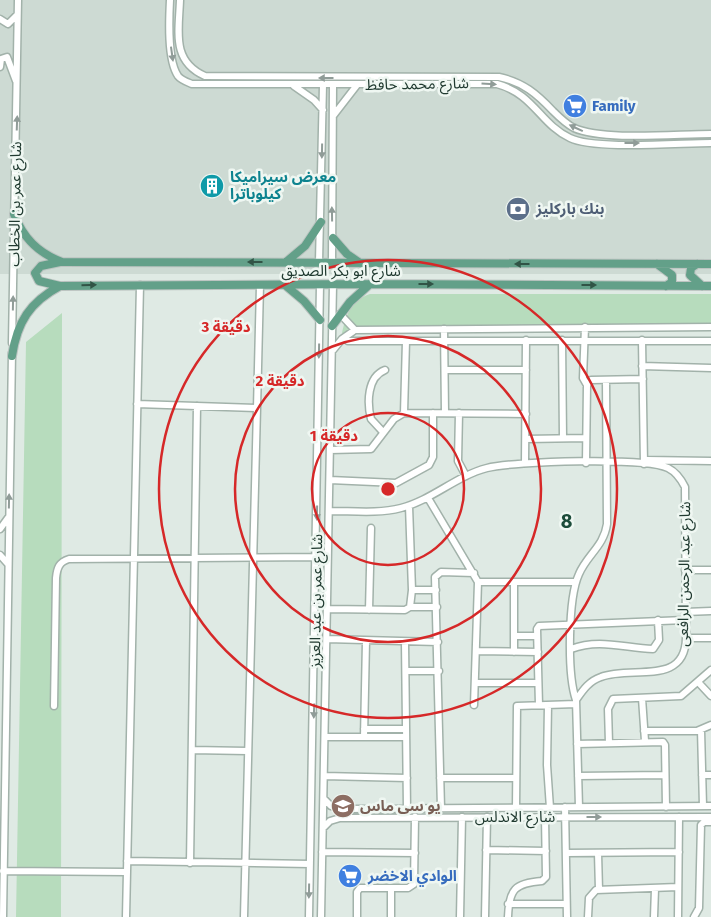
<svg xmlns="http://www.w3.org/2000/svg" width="711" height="917" font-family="'Fira Sans','Noto Sans Arabic',sans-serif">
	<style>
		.built { fill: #cddad3 }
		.green { fill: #b7dcbd }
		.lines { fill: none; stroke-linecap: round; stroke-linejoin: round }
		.minor-casing { stroke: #a2b2aa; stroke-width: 9 }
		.major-casing { stroke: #bcc4c1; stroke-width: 10 }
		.minor { stroke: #fff; stroke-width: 6 }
		.major { stroke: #63a089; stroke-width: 8 }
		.oneway { fill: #909c98 }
		.oneway2 { fill: #315446 }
		.ring { fill: none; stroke: #d62828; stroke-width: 2.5 }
		.labels { text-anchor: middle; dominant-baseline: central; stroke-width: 5; stroke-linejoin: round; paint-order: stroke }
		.street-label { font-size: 15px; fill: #203a30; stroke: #eff7f2 }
		.shop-label { font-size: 15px; font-weight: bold; fill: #366cbe; stroke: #eff7f2; text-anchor: start }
		.culture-label { font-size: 15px; font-weight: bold; fill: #0d838f; stroke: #eff7f2; text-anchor: start }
		.service-label { font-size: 15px; font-weight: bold; fill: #4e5e75; stroke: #eff7f2; text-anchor: start }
		.education-label { font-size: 15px; font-weight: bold; fill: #785e54; stroke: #eff7f2; text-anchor: start }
		.district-label { font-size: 20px; font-weight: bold; letter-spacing: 1px; fill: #1c4c3a; stroke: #eff7f2 }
		.centre { fill: #d62828; stroke: #eff7f2; stroke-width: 2.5 }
		.ring-label { font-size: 15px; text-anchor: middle; font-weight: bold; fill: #d62828; stroke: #eff7f2; stroke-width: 5; stroke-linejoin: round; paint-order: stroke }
	</style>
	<rect width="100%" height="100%" fill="#dfeae4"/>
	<!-- built -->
	<path class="built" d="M0,0H711V274H0Z"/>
	<!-- green -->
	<path class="green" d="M370,294H711V331L342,333C346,315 351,300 370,294Z
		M62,313L61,917H16L26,342Z"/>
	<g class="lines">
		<!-- minor casing -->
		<g class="minor-casing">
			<path id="minor" d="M170,0C169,19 167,60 178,76C181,80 187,82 192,84H497C534,94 540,124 570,138C594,150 680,143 711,143
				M180,0C179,31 171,61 205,76L499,77C523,82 537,94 553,111C559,117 566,124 574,128C604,141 675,134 711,134
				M0,19L8,24L17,15
				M0,67L1,59L7,57L16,81
				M294,86L314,100L323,110
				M333,116L357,85
				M319,262L323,85
				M332,262L333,85
				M340,314L355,330
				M585,327L583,378L587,385L586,463
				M444,329L445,413
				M562,340L563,438
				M642,340L644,464
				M348,341H711
				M12,343L18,0
				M333,350L342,339L355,330L711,327
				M642,366L711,368
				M445,370H526
				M587,385L591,380L643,379
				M137,404L257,408L260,285
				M404,413L406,341
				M459,413L458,461L466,476
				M383,432L371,419C367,403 367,377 385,370
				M526,439L586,438
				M330,450L371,449L394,419L404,413L526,414
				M647,460L711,461
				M525,463L526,340
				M330,480L396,483L429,465L433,457V413
				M428,498L478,582L474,705
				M330,511C353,511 378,514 401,508C432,500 456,476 487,468C514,461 646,457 668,468C676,472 681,479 685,487L686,638C685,687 631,665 601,677C589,681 583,690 576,700L579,807
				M0,529L8,518
				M0,555L8,564
				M685,570H711
				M478,582H575
				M514,582V652
				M412,590H436
				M410,607H437
				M328,609L405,610L410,607L412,590L409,506
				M369,610L371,528
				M685,612L711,611
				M514,636H537
				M686,638H711
				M327,639L438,642
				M405,642L407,809
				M571,649C599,638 625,648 653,649L659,640L658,620
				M478,651L538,652
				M406,671H439
				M698,682L711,696
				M476,683H538
				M642,698L645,741
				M576,700C567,674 568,598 579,574C587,555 604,546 607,524L606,380
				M539,705L537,629L539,626L685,620
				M548,705L547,765L550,808
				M54,706L56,578C57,568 59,562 69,559L316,557
				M364,729H406
				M701,730L703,806
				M644,731H697L711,725
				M325,737H406
				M364,737L366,641
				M609,743L608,709L613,699L681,696L711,670
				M577,744L663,742L665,745L666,807
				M192,750L247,751
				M702,775H711
				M324,776L407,778
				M578,776L665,775
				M440,778H516
				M324,799L331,806L340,809L711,806
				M565,807L567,917
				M441,808L435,577L441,572L474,573
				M516,808L517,706L576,704
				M323,828L330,821L340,818L711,817
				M486,850L546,851
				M322,852L415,853
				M566,853L679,852
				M598,853L599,890
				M127,861L310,864
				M190,863L197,406
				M3,871L126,872
				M391,888V917
				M508,904H566
				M3,917L12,353
				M126,917L140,285
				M244,917L257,408
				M309,917L320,285
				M321,917L333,285
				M357,917V892L360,888H408L414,884L415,817
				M460,917L462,817
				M485,917L487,817
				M508,917C509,889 515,883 542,881L546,877L545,817
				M588,917L589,898L596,890L678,887
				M654,917L655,889
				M678,917L679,817
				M694,917L699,908L701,825L704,822H711"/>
		</g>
		<!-- major casing -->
		<g class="major-casing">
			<path id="major" d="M14,214C23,238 38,253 62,262L711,264
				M333,238L347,254L360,263
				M60,262L41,266L35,273L39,281L60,286
				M286,262L305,246L321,222
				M657,264L672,275V282L666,286
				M697,264L691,268L690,275L702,286
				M285,285L304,301L320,320
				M332,326L350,302L370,284
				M12,356C17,322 30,302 60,286L370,284L711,286"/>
		</g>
		<!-- minor -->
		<use href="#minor" class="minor"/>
		<!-- major -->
		<use href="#major" class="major"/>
	</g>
	<!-- one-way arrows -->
	<defs><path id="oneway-solid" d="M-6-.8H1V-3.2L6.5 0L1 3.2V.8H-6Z" transform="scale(1.25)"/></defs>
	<g class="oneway">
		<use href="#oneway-solid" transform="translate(172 54) rotate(82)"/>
		<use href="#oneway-solid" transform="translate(326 78) rotate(180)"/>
		<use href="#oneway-solid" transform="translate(489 84) rotate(4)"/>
		<use href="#oneway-solid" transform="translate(17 123) rotate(-88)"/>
		<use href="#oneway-solid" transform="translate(576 128) rotate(-155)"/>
		<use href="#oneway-solid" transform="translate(632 143)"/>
		<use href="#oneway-solid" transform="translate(322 151) rotate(91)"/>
		<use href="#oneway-solid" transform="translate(332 214) rotate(-91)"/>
		<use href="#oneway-solid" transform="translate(13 303) rotate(-89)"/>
		<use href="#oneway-solid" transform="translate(319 351) rotate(91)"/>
		<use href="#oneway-solid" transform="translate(9 501) rotate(-89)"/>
		<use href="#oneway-solid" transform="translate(317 513) rotate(91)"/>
		<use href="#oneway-solid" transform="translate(314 711) rotate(92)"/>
		<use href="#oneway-solid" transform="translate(594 817)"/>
		<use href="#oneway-solid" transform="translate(309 891) rotate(91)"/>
	</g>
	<g class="oneway2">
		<use href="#oneway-solid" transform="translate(255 262) rotate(-180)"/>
		<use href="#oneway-solid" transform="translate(522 264) rotate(-180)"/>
		<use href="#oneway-solid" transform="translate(426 284)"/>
		<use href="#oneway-solid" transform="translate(89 285) rotate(-1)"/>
		<use href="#oneway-solid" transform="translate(589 285)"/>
	</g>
	<!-- distance rings -->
	<g class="ring">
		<circle cx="388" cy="489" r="76"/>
		<circle cx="388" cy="489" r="153"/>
		<circle cx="388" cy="489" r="229"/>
	</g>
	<!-- icons -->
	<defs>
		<g id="supermarket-disc" transform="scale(1.25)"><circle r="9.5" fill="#3f7fe0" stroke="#eff7f2"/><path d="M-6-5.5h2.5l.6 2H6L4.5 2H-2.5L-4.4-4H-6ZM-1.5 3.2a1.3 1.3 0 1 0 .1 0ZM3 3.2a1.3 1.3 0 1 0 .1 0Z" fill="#fff"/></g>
		<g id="building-disc" transform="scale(1.25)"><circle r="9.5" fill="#0f9aa8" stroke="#eff7f2"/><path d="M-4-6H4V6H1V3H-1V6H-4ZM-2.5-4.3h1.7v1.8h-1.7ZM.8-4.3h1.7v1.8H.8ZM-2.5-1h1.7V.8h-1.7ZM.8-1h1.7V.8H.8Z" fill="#fff"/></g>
		<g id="bank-disc" transform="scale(1.25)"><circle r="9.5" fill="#5c6f8a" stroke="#eff7f2"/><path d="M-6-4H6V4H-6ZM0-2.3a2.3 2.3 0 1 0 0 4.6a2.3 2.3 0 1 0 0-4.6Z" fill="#fff"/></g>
		<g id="school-disc" transform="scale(1.25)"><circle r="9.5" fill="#8d6e63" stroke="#eff7f2"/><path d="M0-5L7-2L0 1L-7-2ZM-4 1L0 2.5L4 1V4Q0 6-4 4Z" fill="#fff"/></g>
	</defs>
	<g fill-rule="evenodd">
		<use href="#supermarket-disc" x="575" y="106"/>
		<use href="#building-disc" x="212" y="186"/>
		<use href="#bank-disc" x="518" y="209"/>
		<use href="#school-disc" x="343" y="806"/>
		<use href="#supermarket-disc" x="350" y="876"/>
	</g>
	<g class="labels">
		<!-- street labels -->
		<g class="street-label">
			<text transform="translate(417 84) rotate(-1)">شارع محمد حافظ</text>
			<text transform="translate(15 204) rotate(-89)">شارع عمر بن الخطاب</text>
			<text x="341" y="271">شارع ابو بكر الصديق</text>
			<text transform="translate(684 574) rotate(-89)">شارع عبد الرحمن الرافعى</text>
			<text transform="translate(316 601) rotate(-89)">شارع عمر بن عبد العزيز</text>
			<text x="515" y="817">شارع الاندلس</text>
		</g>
		<!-- shop labels -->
		<g class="shop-label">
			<text x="592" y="106">Family</text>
			<text x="368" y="876">الوادي الاخضر</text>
		</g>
		<!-- culture labels -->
		<g class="culture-label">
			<text x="230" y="177">معرض سيراميكا<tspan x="230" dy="17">كيلوباترا</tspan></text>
		</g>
		<!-- service labels -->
		<g class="service-label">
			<text x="536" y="209">بنك باركليز</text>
		</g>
		<!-- education labels -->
		<g class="education-label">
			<text x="360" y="806">يو سى ماس</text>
		</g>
		<!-- district labels -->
		<g class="district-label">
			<text x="567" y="521">8</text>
		</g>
	</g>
	<circle cx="388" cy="489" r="8" class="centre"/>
	<g class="ring-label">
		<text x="226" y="332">3 دقيقة</text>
		<text x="280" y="386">2 دقيقة</text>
		<text x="334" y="441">1 دقيقة</text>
	</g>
</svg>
